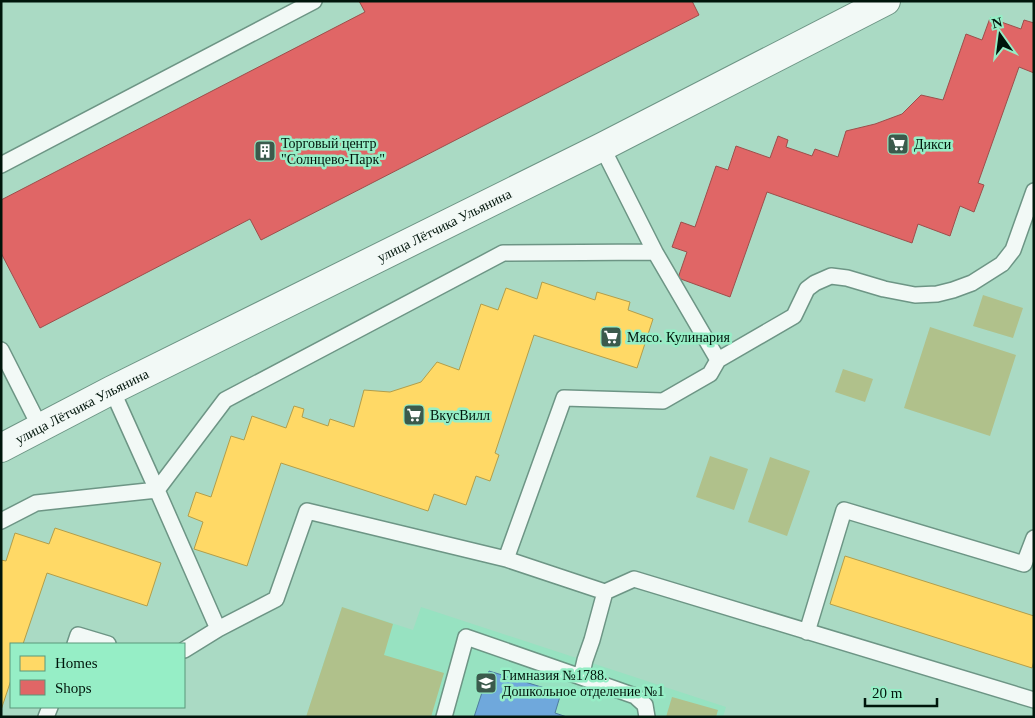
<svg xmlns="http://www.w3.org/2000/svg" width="1035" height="718" font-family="'Times New Roman',serif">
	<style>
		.built { fill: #97e2c1 }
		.green { fill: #b0c18b }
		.homes { fill: #ffd966; stroke: #b29e4b }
		.shops { fill: #e06666; stroke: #9d4e4b }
		.schools { fill: #6fa8dc; stroke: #4e7c9d }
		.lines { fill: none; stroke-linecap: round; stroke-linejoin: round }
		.service-casing { stroke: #6d9585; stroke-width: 18 }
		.minor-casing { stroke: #6d9585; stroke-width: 30 }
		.service { stroke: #f2f9f6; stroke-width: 15 }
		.minor { stroke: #f2f9f6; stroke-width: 28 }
		.labels { text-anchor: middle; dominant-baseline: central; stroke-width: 5; stroke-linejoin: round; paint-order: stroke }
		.poi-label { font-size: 14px; fill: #00150b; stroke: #96eec6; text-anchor: start }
		.street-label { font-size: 14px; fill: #00150b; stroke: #96eec6 }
	</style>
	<rect width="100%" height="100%" fill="#aadac4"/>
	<!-- built -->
	<path class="built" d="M342,607L413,630L421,607L726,707L723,717H306Z"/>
	<!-- green -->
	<path class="green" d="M983,295L1023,308L1013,338L973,326Z
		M930,327L1016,355L990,436L904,408Z
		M843,369L873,379L865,402L835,392Z
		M710,456L748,469L734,510L696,497Z
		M770,457L810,471L787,536L748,522Z
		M342,607L393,624L384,655L444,673L431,717H306Z
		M672,697L718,710L716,717H666Z"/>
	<!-- homes -->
	<path class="homes" d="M542,282L595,300L597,292L630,302L628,310L653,319L637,368L534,335L495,453L499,455L490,481L476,476L466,505L434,494L428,511L281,463L247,566L194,549L203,522L188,516L196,492L211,497L231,436L244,440L252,416L286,428L294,406L304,409L302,417L328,426L330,419L354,427L364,390L390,392L421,382L437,362L459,370L481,304L498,310L506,288L537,299Z
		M55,528L161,563L147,606L47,573L23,644H11V680L1,710V560L6,561L15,533L49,544Z
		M845,556L1034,616V661L1032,668L830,604Z"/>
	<!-- shops -->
	<path class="shops" d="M359,1H692L699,15L261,240L250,219L40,328L1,253V200L365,12Z
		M990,18L1021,29L1024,20L1034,23V73L1019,67L978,183L984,185L974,212L960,206L950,236L918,224L912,243L767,192L730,297L678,278L687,252L672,247L681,222L695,227L716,166L728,170L736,146L770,158L778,136L788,140L786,147L812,156L815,149L838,157L846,131L875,124L902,114L921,95L943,100L966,34L982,40Z"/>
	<!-- schools -->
	<path class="schools" d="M489,671L561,693L555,713L567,717H474Z"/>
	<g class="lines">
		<!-- service casing -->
		<g class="service-casing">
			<path id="service" d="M1,165L314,1
				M1,350L40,427
				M718,360L794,316L807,289L815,283L831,276L847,278L884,289L915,295L937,294L953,290L972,283L1002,264L1013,250L1034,191
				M1,521L36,503L157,490L112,390
				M506,559L605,592L634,579L1034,700
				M605,592L592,640L585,660L581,677L635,696L645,705L647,717
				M218,629L276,599L307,511L506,559L564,398L663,401L710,374L718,360L655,252
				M807,632L844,510L1024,564L1034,538
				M75,644L78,635L108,644
				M184,650L218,629L157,490L225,400L503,253L655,252L602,147
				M46,717L50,707
				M444,717L466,637L581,677"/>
		</g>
		<!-- minor casing -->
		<g class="minor-casing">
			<g id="minor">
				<path id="s1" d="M1,448L112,390L602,147L886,1"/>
			</g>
		</g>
		<!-- service -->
		<use href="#service" class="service"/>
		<!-- minor -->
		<use href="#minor" class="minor"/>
	</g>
	<!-- icons -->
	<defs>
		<g id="supermarket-square" transform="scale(1.125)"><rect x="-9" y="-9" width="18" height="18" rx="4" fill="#3b5a4c" stroke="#96eec6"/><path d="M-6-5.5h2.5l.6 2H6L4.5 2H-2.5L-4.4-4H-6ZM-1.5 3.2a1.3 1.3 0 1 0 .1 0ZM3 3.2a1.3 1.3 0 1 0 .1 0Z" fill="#fff"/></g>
		<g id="building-square" transform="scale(1.125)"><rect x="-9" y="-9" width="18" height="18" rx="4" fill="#3b5a4c" stroke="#96eec6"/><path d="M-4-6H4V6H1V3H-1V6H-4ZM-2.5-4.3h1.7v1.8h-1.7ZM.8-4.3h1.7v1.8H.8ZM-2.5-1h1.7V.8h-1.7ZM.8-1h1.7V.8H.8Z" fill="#fff"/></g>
		<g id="school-square" transform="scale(1.125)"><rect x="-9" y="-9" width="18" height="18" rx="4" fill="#3b5a4c" stroke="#96eec6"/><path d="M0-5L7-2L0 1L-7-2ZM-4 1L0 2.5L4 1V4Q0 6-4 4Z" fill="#fff"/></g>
	</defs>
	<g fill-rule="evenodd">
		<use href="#supermarket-square" x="898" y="144"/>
		<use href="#building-square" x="265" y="151"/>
		<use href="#supermarket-square" x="611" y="337"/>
		<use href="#supermarket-square" x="414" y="415"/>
		<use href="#school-square" x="486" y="683"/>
	</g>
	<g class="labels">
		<!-- poi labels -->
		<g class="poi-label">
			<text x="281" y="143">Торговый центр<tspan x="281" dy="16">"Солнцево-Парк"</tspan></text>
			<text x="914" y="144">Дикси</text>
			<text x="627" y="337">Мясо. Кулинария</text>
			<text x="430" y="415">ВкусВилл</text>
			<text x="502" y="675">Гимназия №1788.<tspan x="502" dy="16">Дошкольное отделение №1</tspan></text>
		</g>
		<!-- street labels -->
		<g class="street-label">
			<text stroke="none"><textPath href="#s1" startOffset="496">улица Лётчика Ульянина</textPath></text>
			<text stroke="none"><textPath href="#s1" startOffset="91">улица Лётчика Ульянина</textPath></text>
		</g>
	</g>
	<!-- border -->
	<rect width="1035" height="718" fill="none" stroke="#00150b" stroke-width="5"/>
	<!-- legend -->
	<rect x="10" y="643" width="175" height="65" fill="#96eec6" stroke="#5a977b"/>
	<rect x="20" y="656" width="25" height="15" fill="#ffd966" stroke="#5a977b"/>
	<text x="55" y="668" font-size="15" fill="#00150b">Homes</text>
	<rect x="20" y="680" width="25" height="15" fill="#e06666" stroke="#5a977b"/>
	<text x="55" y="693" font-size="15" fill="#00150b">Shops</text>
	<!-- north arrow -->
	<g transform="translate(1000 35) rotate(346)" stroke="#96eec6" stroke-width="4" paint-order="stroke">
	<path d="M0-4L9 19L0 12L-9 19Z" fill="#00150b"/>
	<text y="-8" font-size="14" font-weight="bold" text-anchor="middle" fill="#00150b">N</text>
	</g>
	<!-- scale -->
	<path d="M865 698v8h72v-8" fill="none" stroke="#00150b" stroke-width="2.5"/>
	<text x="872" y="698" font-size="15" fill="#00150b" stroke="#96eec6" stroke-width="4" paint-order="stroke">20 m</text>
</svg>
